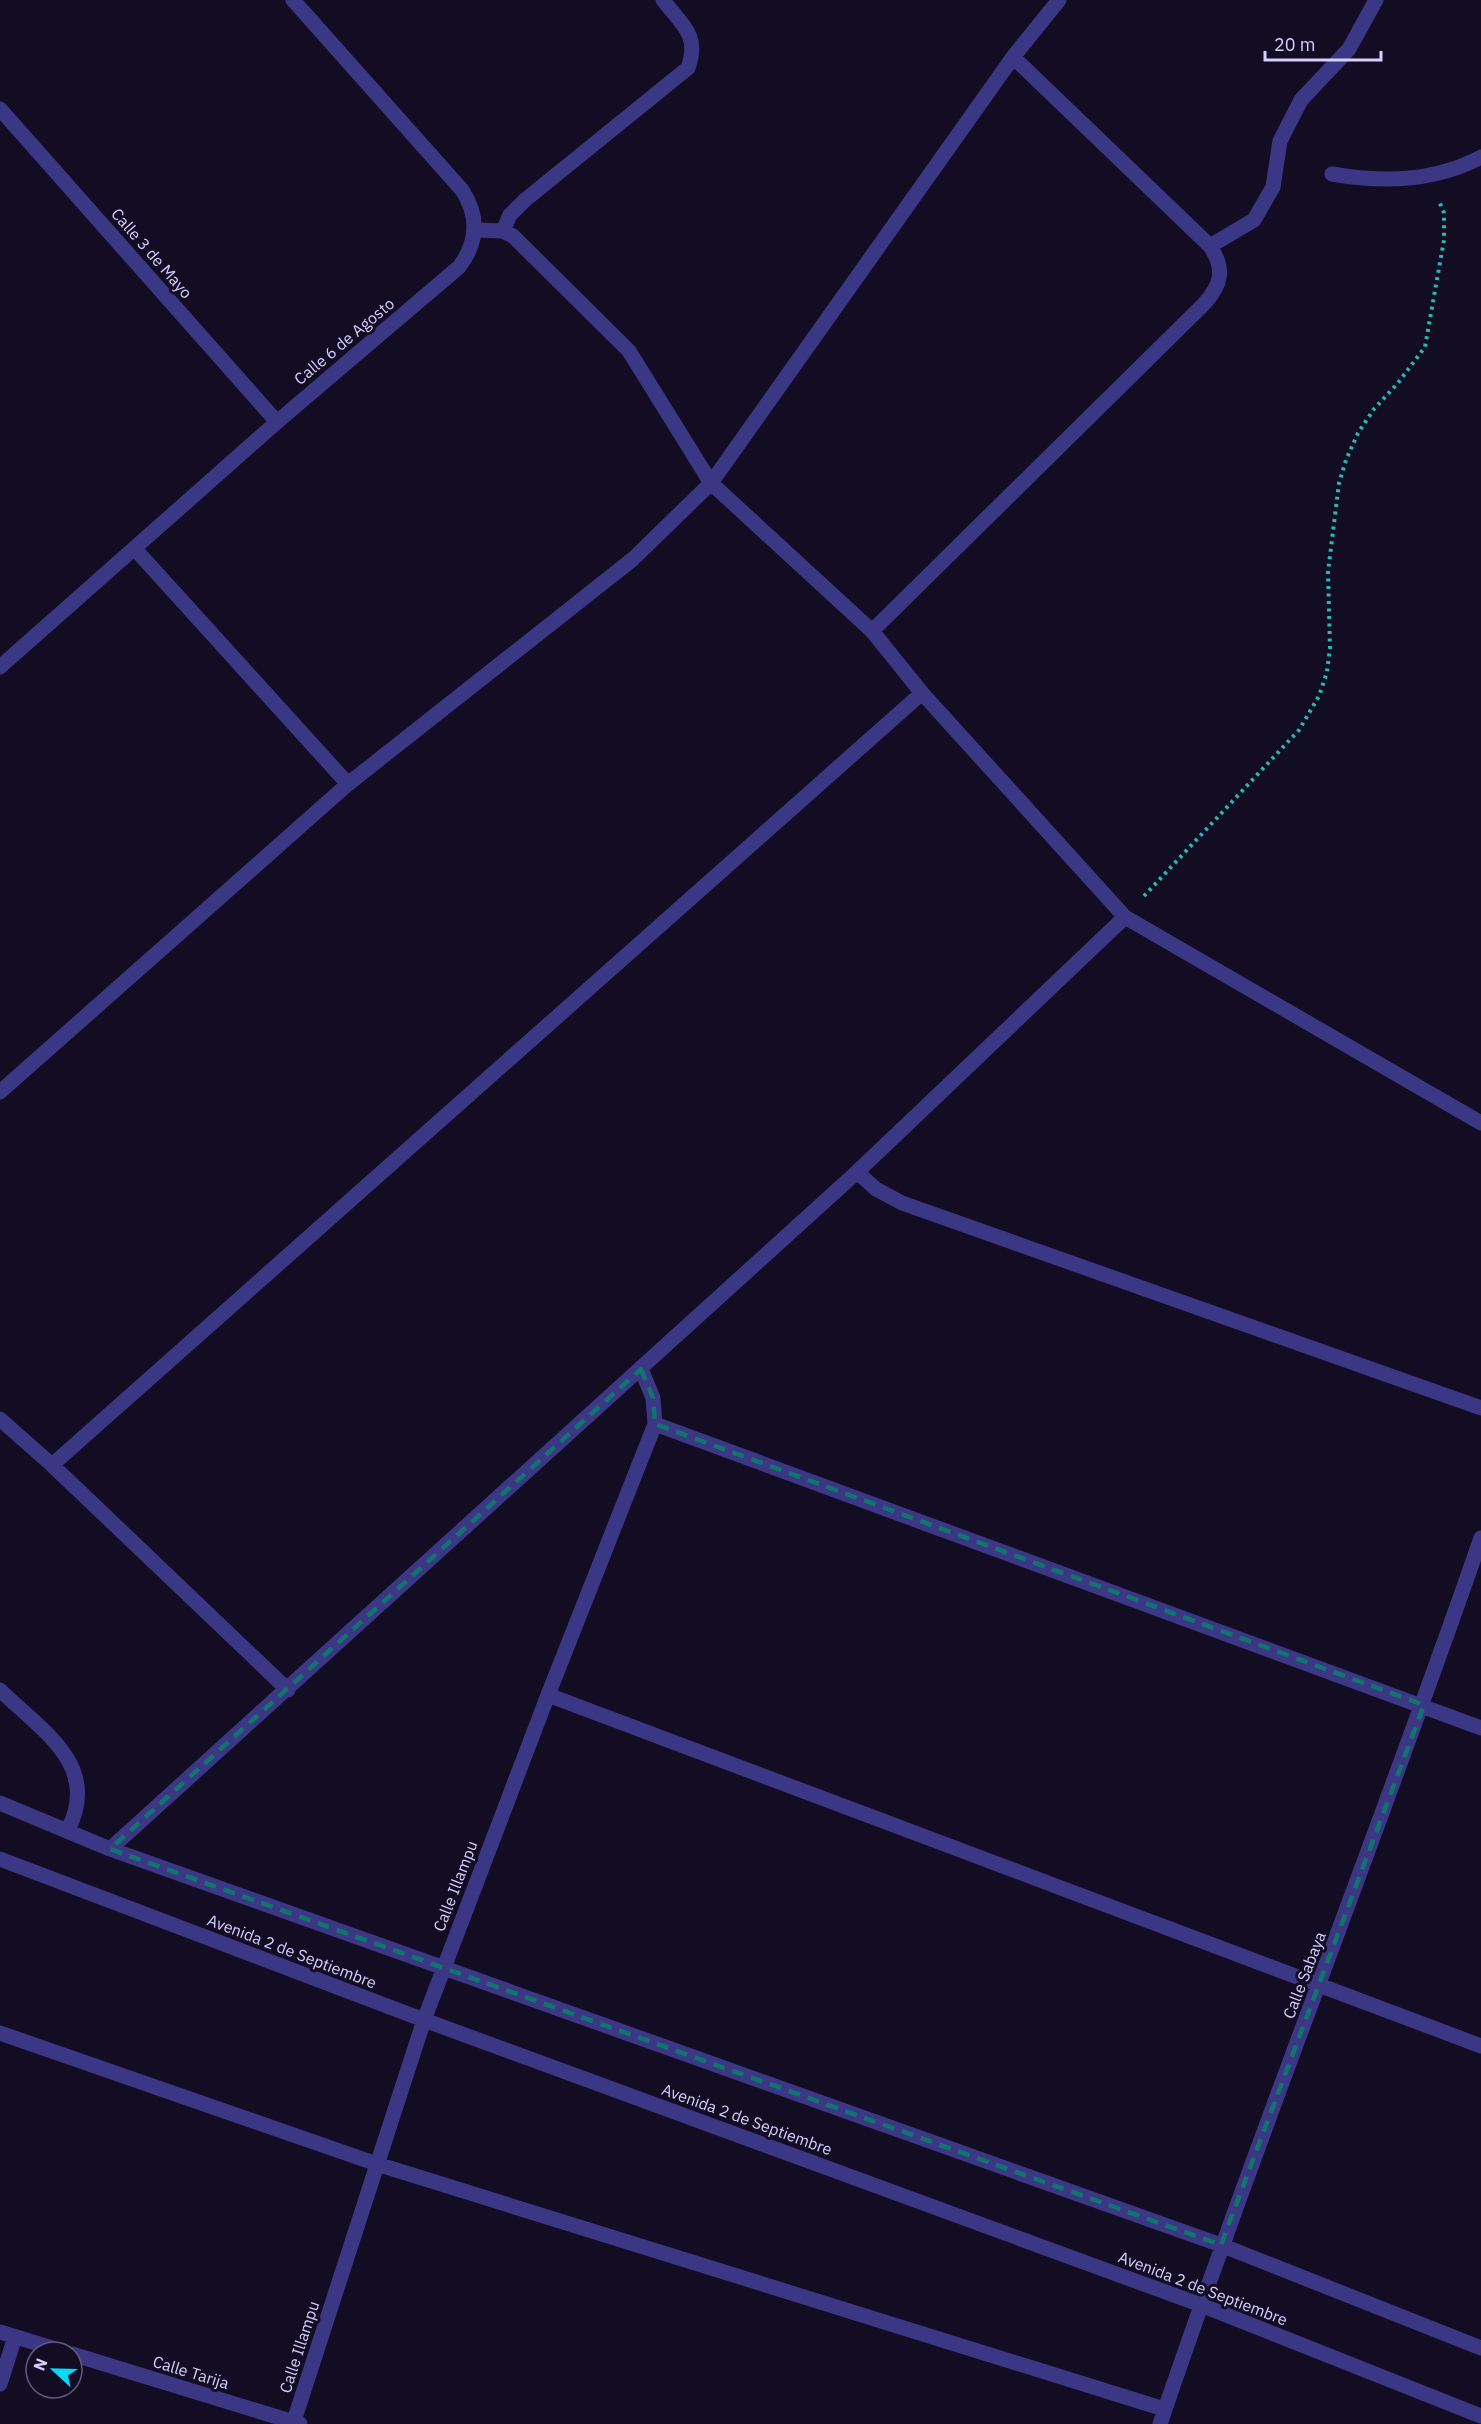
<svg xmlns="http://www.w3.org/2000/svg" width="1481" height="2424" font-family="'IBM Plex Sans',sans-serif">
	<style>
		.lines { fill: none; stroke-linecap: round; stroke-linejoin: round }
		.path { stroke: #2bb8b3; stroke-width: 4; stroke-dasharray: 3 4.5; stroke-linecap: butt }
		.minor { stroke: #3c3784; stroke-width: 15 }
		.marked { fill: none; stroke: #0f766e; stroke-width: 4.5; stroke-dasharray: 12 8; stroke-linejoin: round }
		.labels { text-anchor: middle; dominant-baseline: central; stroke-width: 6; stroke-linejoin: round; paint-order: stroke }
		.street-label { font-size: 16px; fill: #d6d0ff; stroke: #120d23 }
	</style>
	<rect width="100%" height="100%" fill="#120d23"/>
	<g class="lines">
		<!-- path -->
		<path class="path" d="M1144,896L1299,730L1319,696L1327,672L1330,648L1328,572L1339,483L1346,460L1358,433L1374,409L1398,383L1425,347L1444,240V213L1439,201"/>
		<!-- minor -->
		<path class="minor" d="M0,109L277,422
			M1332,174C1383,183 1434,182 1481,157
			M475,230L503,231L513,236L629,351L711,483L872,631L922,693L1125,917L1481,1123
			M503,231L510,215L525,200L688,68C700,35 682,25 663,0
			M1210,246L1254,220L1273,187L1280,141L1301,100L1349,49L1376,0
			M135,549L348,784
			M872,631L1204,304C1222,284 1225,269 1210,246L1013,57
			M0,667L277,422L459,267C478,242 479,216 462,190L293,0
			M0,1092L348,784L633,559L711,483L1013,57L1059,0
			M857,1172L876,1189L902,1203L1481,1408
			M0,1419L52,1465L288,1690
			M655,1424L1481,1728
			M52,1465L922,693
			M0,1690C42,1731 101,1765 68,1830
			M548,1695L1481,2046
			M0,1803L110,1849L1221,2245L1481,2348
			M110,1849L857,1172L1125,917
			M0,1859L424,2020L1201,2305L1481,2416
			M0,2033L377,2164L1164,2409
			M0,2332L65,2352
			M72,2354L300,2424
			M0,2384L15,2337
			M293,2424L424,2020L548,1695L655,1424L653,1398L641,1369
			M1160,2424C1261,2127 1378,1835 1481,1538"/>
	</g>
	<!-- marked area -->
	<path class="marked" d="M641,1369L653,1398L655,1424L1424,1705L1221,2245L110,1849Z"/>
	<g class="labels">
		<!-- street labels -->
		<g class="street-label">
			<text transform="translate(152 253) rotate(49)">Calle 3 de Mayo</text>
			<text transform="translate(344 341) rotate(-40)">Calle 6 de Agosto</text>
			<text transform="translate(455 1886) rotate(-69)">Calle Illampu</text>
			<text transform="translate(292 1951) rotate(21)">Avenida 2 de Septiembre</text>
			<text transform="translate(1304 1975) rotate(-69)">Calle Sabaya</text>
			<text transform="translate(747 2119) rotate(20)">Avenida 2 de Septiembre</text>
			<text transform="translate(1203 2288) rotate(21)">Avenida 2 de Septiembre</text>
			<text transform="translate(299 2347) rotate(-72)">Calle Illampu</text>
			<text transform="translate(191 2372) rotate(17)">Calle Tarija</text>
		</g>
	</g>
	<!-- north arrow -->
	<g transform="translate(54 2370) rotate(292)"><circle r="28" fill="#120d23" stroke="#605b7b" stroke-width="1.5"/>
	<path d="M0-4.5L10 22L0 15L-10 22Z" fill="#00dbfb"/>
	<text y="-9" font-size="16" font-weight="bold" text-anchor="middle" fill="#d6d0ff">N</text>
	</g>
	<!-- scale -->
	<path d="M1265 51v9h116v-9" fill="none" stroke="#d6d0ff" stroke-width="3"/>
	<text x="1274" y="51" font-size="18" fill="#d6d0ff" stroke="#120d23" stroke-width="4.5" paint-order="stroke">20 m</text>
</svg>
